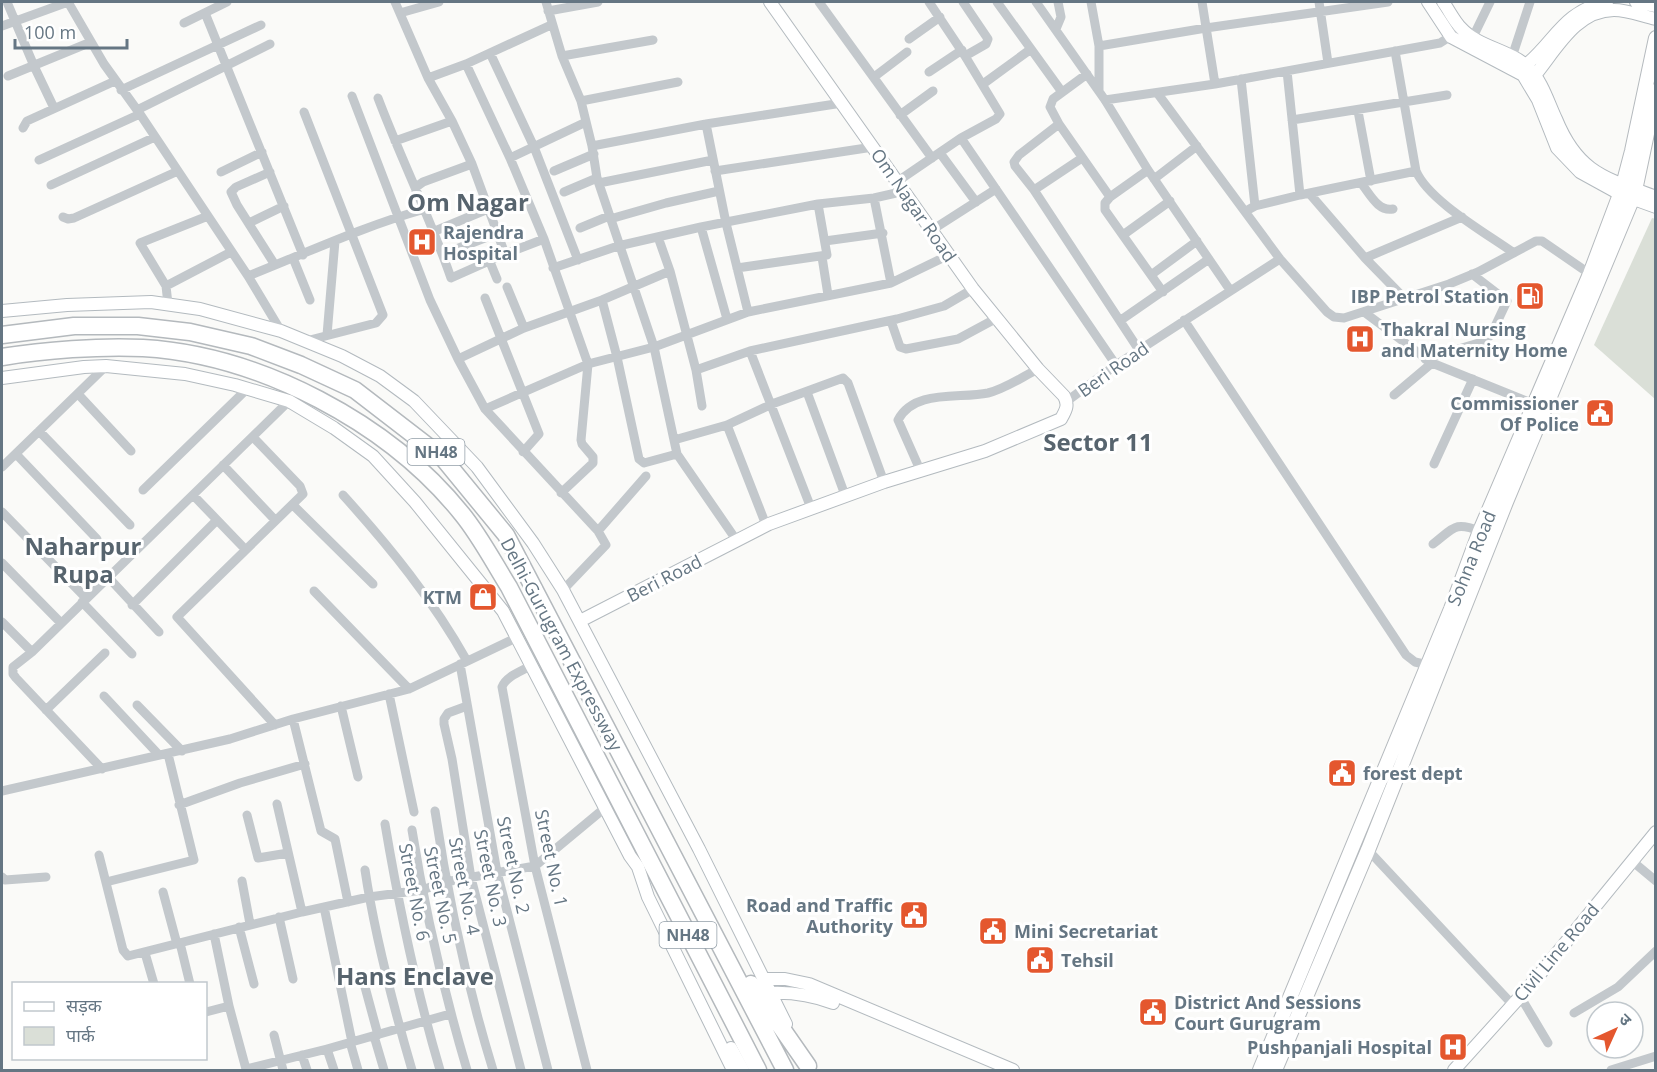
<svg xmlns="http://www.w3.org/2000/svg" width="1657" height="1072" font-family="'Open Sans','Noto Sans Devanagari',sans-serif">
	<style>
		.green { fill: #dadfd7 }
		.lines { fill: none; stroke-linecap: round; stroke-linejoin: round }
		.secondary-casing { stroke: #b3babf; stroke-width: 14 }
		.primary-casing { stroke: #b5babe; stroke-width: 16 }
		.highway-casing { stroke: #b4b9bd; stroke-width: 19 }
		.street { stroke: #c3c8cc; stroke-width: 9 }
		.secondary { stroke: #fff; stroke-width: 12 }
		.primary { stroke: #fff; stroke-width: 14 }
		.highway { stroke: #fff; stroke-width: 16 }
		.labels { text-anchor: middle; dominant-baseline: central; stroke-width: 6; stroke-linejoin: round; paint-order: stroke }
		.shield { fill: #fff; stroke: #939fa8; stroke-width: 1.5 }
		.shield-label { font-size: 16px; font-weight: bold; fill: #657683 }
		.street-label { font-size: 18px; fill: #657683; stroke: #fff }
		.poi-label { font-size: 18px; font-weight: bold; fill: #657683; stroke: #fff; text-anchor: start }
		.district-label { font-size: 24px; font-weight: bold; fill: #57646e; stroke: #fff }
	</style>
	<rect width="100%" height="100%" fill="#fafaf8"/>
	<!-- green -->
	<path class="green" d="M1652,218L1656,219L1655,399L1594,345Z"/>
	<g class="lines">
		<!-- secondary casing -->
		<g class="secondary-casing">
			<path id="secondary" d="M1428,2L1451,37L1523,75L1538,100L1557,148L1580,172L1620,194L1656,207
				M1443,2C1449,10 1454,21 1461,28C1478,47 1510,50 1528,67C1542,81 1548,102 1556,119C1578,173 1605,178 1656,197
				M1636,2L1656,6
				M1521,69C1555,44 1560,12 1607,2
				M1531,80C1554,54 1574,10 1614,10C1628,10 1642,16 1656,19
				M2,311L67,305L151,302L200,309L281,331L342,356L380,376L414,401L477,467L533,543L563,590L699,849L786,1024
				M2,378L84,367L106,366L185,374L235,385L289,401L334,428L373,456L415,502L503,611L630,856L638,867L648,897L733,1070
				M580,621L769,524L884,482L985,451L1061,419C1066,410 1069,405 1064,396L1038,369L973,289L770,2
				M763,979H785L809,984L1013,1070
				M770,993C793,992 812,995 833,1003
				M731,1048L743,1070
				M1454,1070L1535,980L1656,832"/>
		</g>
		<!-- primary casing -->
		<g class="primary-casing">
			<path id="primary" d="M1260,1070L1451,609L1480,531L1590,274L1622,189L1632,151L1656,38
				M1275,1070L1368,850L1506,502L1634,195L1656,91"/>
		</g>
		<!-- highway casing -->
		<g class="highway-casing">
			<path id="highway" d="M2,335L74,326H138L190,332L251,346L301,365L355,390L442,457L506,535L785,1070
				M2,357C45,350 99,346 143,348C260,355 389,423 462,514C480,536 494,563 509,587L758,1070
				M751,984L808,1066"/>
		</g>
		<!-- street -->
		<path class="street" d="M7,2L34,66L54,108
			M68,2L104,64L140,114L248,276L281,331
			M395,2L428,78L452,121L472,164L505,254
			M546,2L562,56L581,101L592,146L597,178L654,347L677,454L737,541
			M819,2L932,158
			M963,2L988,39L986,44L965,56
			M997,2L1062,92
			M1036,2L1105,100L1148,170L1230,290
			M1091,2L1099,46V91
			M1202,2L1215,84
			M1319,2L1328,63
			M548,11L598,2
			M205,13L303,255
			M400,13L439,2
			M184,23L227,2
			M2,26L68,2
			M1056,29L1061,17L1058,2
			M1473,37L1490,2
			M909,39L940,17
			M1099,46L1206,28L1388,2
			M1395,51L1416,171C1429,201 1486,233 1514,253
			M490,53L534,147L578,260
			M562,56L653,40
			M1512,57L1530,2
			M466,64L510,158L544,239L588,364L581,440L582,444L593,457V463L561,493
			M1287,71L1300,195
			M929,72L962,50
			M1087,74L1053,99L1050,107L1059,124L1110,197
			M8,76L91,42
			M874,77L907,52
			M428,78L466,64L551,25
			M1241,79L1255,206
			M983,84L1031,49
			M121,90L261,25
			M1158,94L1280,259L1327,312L1334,317L1344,318L1449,284L1478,272L1536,241H1542L1590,274
			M352,96L430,300L458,359L485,409L598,531L606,545L563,590
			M378,98C401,159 430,217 451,278L505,254L544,239
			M1105,100L1215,84L1440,43L1462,29
			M581,101L678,82
			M137,110L270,44
			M1358,111L1371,181
			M304,112L383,315L376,323L306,341
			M900,115L933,91
			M1292,120L1447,95
			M706,124L726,223L748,312
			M1059,124L1019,155L1014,162L1015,166L1034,190L1139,350
			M23,128L27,121L115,81
			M961,138L1116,365
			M395,141L452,121
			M592,146L706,124L842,103
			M940,153L976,202
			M510,158L586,122
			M39,160L140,114
			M1148,170L1110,197L1105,203V210L1163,292
			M554,171L594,154
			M715,171L873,147
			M221,172L262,152
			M270,172L236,187L231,192L237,205L275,265
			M1154,179L1197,146
			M898,181L961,138L996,119L1000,114L965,56L929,2
			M599,183L713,160
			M1361,183C1370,194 1378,212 1393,209
			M51,185L155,137
			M1034,190L1082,158
			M416,191V187L423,182L472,164
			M564,192L597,178
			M1309,193L1365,258L1405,299
			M874,198L891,283
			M1246,211L1255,206L1300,195L1416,171
			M63,217L68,219L74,218L178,171
			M610,219L666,203L719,191
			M249,223L284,206
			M701,227L727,319
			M580,228L609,216
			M932,230L996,189
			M435,231L488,209
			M1123,235L1170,201
			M658,237L670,271L696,370
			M825,241L883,233
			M443,254L498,233
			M822,257L828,295
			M293,258L310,300
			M1365,258L1462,217
			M490,262L497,279
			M553,268L618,246L701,227L818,204L874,198L905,191
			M737,268L827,255L818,204
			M1151,275L1197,241
			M248,276C306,253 364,226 425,209
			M166,286L231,252
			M507,287L524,328
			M485,298L539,434L523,452
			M602,300L617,357L639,459L644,463L677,454
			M168,304L166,286L140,243L208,216
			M1364,312L1432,363L1534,404
			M1121,320L1209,259
			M1184,320L1406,655L1415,662L1428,665
			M891,321L900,347L906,349L958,339L997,318
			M327,335L335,241
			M750,351L811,508
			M458,359L524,328L602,300L670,271
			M1425,359L1482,342L1491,335L1507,301L1472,274
			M807,392L845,495
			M78,394L131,451
			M1394,395L1432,363
			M1067,401L1116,365L1280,259
			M702,406L696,370L750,351L897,319L944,306L973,289
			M485,409L588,364L654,347L748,312L891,283L949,255
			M727,425L766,525
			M39,431L130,525
			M253,437L300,486L303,494L177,617L275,725
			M674,440L727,425L772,404L843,378L848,383L884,482
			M16,454L97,539
			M1434,464L1473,379
			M223,465L275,520
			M2,467L106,366
			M921,472L898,420C914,389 959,399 988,393C1005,389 1022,377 1038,369
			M143,490L248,388
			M193,495L245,549
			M343,495C389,546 433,600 467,661
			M293,505L373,584
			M2,512L86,598
			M598,531L646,476
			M1433,544C1454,528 1454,521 1480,531
			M2,563L61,623
			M108,577L159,632
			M314,591L409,689
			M82,602L132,654
			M132,605L217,520
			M2,622L32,652
			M460,664L497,872L548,1070
			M532,665C522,671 506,676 502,687L535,866L587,1070
			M389,694L414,812
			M104,696L159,755
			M137,705L182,751
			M341,706L358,777
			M467,706L448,713L444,719V724L452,759L471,878L521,1070
			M46,710L105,653
			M293,719L321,831L335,839L348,902
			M102,769L16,678L13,674V667L32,652L289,401
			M2,791L230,739L293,719L409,689L518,637
			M277,804L302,912
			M179,805L240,783L305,764
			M435,811C448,899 467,985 493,1070
			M247,815L258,858L288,853
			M385,824C399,907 416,989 440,1070
			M412,830C425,912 444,992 467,1070
			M1368,850L1512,1004
			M99,855L123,950L128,956L302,912L369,897L422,890L445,882L535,866L606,807
			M1632,861L1656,881
			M365,870C375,937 393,1005 412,1070
			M2,877L5,880L46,877
			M242,881L250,924
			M106,882L194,860L168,754
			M163,892L177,944
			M324,907L352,1042
			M279,917L293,979
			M239,927L254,984
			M214,934L229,1006L246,1069L327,1049L450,1014
			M180,943L190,984
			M145,953L154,984
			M365,987L378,1035
			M1520,996L1548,1043
			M206,1012L229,1006
			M1574,1013L1618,987L1656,951
			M274,1035L283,1070
			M374,1036L384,1070
			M350,1042L358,1070
			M327,1049L334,1070
			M302,1055L307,1070
			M1611,1070L1656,1056"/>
		<!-- secondary -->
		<use href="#secondary" class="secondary"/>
		<!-- primary -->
		<use href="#primary" class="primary"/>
		<!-- highway -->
		<use href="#highway" class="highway"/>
	</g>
	<!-- icons -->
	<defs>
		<g id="hospital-square" transform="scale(1.5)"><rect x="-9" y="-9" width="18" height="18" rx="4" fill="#e4572e" stroke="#fff"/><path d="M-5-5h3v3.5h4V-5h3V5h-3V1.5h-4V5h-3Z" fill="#fff"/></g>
		<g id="fuel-square" transform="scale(1.5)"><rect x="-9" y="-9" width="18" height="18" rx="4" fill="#e4572e" stroke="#fff"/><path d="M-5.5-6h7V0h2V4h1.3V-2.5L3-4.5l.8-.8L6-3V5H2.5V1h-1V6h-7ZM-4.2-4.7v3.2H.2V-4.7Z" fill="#fff"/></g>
		<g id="civic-square" transform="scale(1.5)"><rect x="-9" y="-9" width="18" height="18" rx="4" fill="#e4572e" stroke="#fff"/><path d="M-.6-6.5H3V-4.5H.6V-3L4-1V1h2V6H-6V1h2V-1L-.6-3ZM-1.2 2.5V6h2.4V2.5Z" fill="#fff"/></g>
		<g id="shop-square" transform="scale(1.5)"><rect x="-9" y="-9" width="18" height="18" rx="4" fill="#e4572e" stroke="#fff"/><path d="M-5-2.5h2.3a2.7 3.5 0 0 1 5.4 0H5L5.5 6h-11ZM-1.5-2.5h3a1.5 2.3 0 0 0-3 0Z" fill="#fff"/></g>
	</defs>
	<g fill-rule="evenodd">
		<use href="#hospital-square" x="422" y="242"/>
		<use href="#fuel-square" x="1530" y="296"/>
		<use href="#hospital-square" x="1360" y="339"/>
		<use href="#civic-square" x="1600" y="413"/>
		<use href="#shop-square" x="483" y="597"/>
		<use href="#civic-square" x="1342" y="773"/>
		<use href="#civic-square" x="914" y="915"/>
		<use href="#civic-square" x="993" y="931"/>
		<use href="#civic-square" x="1040" y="960"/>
		<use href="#civic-square" x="1153" y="1012"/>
		<use href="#hospital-square" x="1453" y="1047"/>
	</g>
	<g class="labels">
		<!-- shield labels -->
		<g class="shield">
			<rect x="407.5" y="439" width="57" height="26" rx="4.5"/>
			<rect x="659.5" y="922" width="57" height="26" rx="4.5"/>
		</g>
		<g class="shield-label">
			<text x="436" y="452">NH48</text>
			<text x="688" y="935">NH48</text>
		</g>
		<!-- street labels -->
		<g class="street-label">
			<text transform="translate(914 205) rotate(55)">Om Nagar Road</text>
			<text transform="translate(1113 369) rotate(-35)">Beri Road</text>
			<text transform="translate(1471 558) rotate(-68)">Sohna Road</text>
			<text transform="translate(664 578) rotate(-27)">Beri Road</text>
			<text transform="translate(562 644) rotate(62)">Delhi-Gurugram Expressway</text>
			<text transform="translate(552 858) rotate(78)">Street No. 1</text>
			<text transform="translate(514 865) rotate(78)">Street No. 2</text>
			<text transform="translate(491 878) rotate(78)">Street No. 3</text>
			<text transform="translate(465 886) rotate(79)">Street No. 4</text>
			<text transform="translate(415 892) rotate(79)">Street No. 6</text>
			<text transform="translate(441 895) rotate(78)">Street No. 5</text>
			<text transform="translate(1556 952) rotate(-50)">Civil Line Road</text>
		</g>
		<!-- poi labels -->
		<g class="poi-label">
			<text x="443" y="232">Rajendra<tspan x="443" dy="21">Hospital</tspan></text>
			<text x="1509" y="296" text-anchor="end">IBP Petrol Station</text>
			<text x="1381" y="329">Thakral Nursing<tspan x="1381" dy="21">and Maternity Home</tspan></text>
			<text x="1579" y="403" text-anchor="end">Commissioner<tspan x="1579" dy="21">Of Police</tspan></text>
			<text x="462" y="597" text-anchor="end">KTM</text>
			<text x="1363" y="773">forest dept</text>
			<text x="893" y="905" text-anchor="end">Road and Traffic<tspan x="893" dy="21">Authority</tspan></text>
			<text x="1014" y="931">Mini Secretariat</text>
			<text x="1061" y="960">Tehsil</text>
			<text x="1174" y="1002">District And Sessions<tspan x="1174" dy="21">Court Gurugram</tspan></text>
			<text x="1432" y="1047" text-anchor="end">Pushpanjali Hospital</text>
		</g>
		<!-- district labels -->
		<g class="district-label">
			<text x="468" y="201">Om Nagar</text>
			<text x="1098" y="441">Sector 11</text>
			<text x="83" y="545">Naharpur<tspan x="83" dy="28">Rupa</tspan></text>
			<text x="415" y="975">Hans Enclave</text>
		</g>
	</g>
	<!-- border -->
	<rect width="1657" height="1072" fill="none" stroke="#657683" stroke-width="6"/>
	<!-- legend -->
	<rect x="12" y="982" width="195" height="78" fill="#ffffff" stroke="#c1c8cd" stroke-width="1.5"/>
	<rect x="24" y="1002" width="30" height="9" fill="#ffffff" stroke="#c1c8cd" stroke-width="1.5"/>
	<text x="66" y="1012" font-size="18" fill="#657683">सड़क</text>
	<rect x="24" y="1027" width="30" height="18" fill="#dadfd7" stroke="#c1c8cd" stroke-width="1.5"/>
	<text x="66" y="1042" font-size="18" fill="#657683">पार्क</text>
	<!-- north arrow -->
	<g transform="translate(1615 1030) rotate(45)"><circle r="28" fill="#ffffff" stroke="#c1c8cd" stroke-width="1.5"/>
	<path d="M0-4.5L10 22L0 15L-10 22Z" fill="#e4572e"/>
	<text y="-9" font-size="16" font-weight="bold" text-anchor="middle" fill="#657683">उ</text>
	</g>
	<!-- scale -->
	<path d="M15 39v9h112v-9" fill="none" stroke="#657683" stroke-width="3"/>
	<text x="24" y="39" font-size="18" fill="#657683" stroke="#ffffff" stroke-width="4.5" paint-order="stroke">100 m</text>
</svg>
